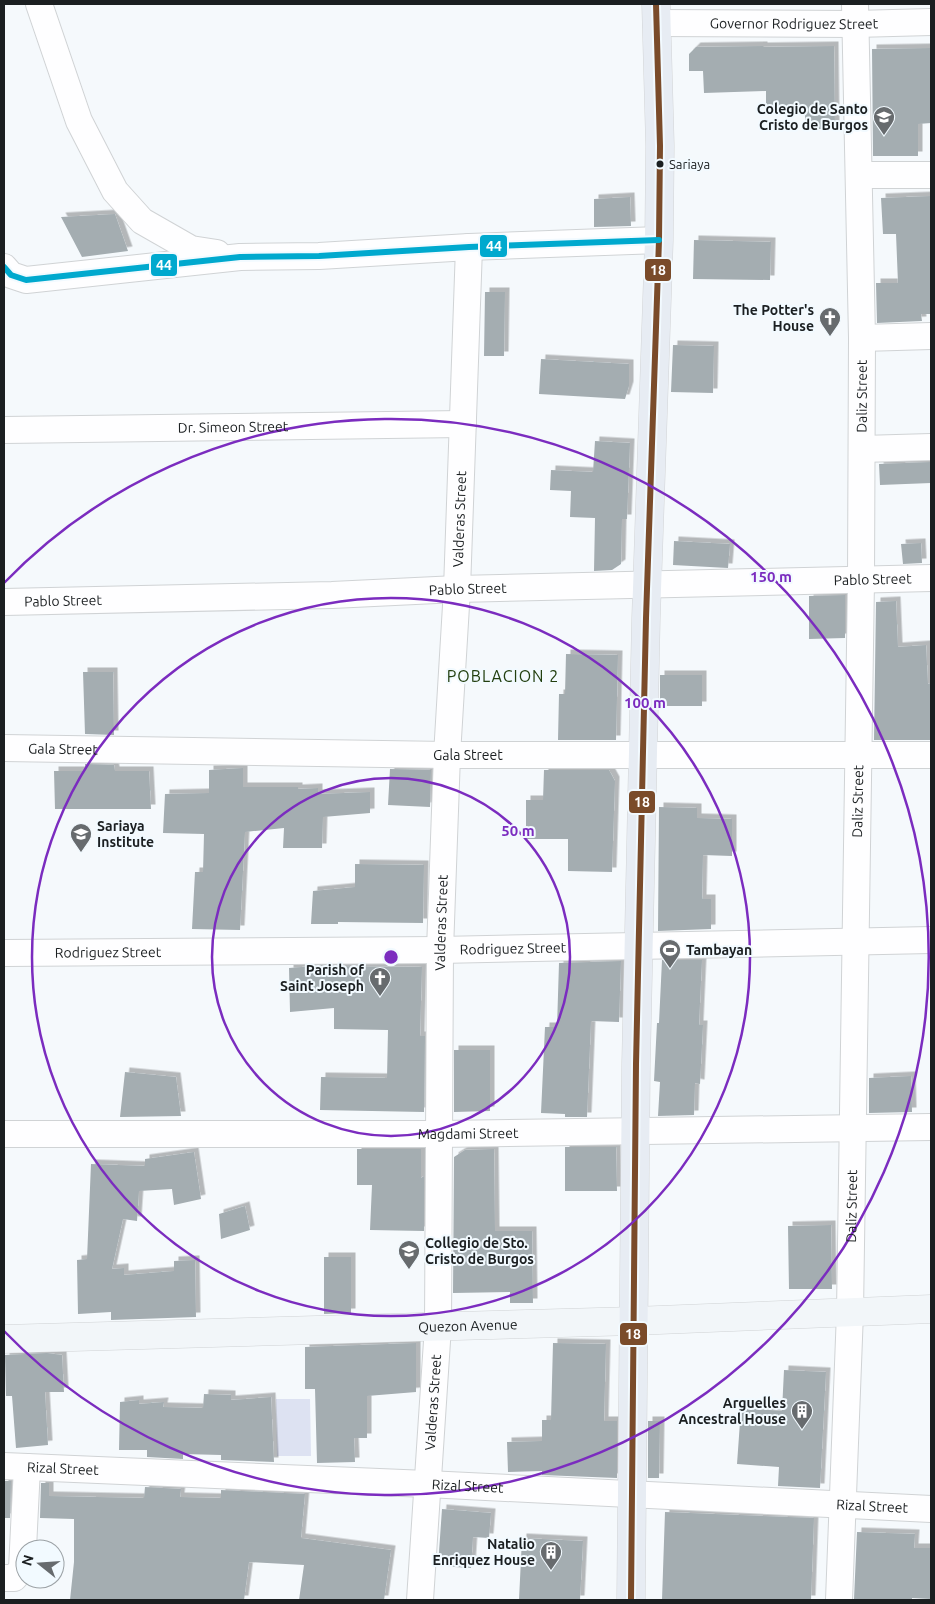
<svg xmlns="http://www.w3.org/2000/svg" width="935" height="1604" font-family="Ubuntu,sans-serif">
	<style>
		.green { fill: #dde2f2 }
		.building { fill: #a4adb1; filter: url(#shadow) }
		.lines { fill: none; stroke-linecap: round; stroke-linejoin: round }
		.street-casing { stroke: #d0d3d5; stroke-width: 28 }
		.secondary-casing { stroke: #d0d3d5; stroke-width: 29 }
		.primary-casing { stroke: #d2d4d6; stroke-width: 29 }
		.street { stroke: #fefeff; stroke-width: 26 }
		.secondary { stroke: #f2f6f9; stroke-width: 28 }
		.primary { stroke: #e7ecf3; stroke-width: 28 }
		.bus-1-casing { stroke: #f2faff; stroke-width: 10 }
		.bus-2-casing { stroke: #f2faff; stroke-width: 10 }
		.bus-1 { stroke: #7a4b2a; stroke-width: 6 }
		.bus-2 { stroke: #00a9ce; stroke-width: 6 }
		.ring { fill: none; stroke: #7b2cbf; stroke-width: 2.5 }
		.bus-dot { fill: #1b1f21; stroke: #f2faff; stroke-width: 2 }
		.labels { text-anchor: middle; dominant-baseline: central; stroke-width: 4; stroke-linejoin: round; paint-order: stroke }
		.bus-label { font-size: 13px; fill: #1b1f21; stroke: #f2faff; text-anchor: start }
		.street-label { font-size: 14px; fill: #1b1f21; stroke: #f2faff }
		.poi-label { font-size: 14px; font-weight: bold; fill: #1b1f21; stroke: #f2faff; text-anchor: end }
		.quarter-label { font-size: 16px; letter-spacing: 1px; fill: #233f0f; stroke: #f2faff }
		.centre { fill: #7b2cbf; stroke: #f2faff; stroke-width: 2.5 }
		.ring-label { font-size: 15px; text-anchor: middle; font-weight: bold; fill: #7b2cbf; stroke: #f2faff; stroke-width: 4; stroke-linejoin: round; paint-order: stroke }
		.line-badge { stroke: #f2faff; stroke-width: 2 }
		.badge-label { font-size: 14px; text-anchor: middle; font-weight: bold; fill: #fff }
	</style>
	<defs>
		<filter id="shadow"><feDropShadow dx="4.5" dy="-4.5" stdDeviation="0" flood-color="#0004"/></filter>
	</defs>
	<rect width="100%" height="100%" fill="#f5f9fc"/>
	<!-- green -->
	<path class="green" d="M310,1399L311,1456H277L276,1399Z"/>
	<!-- building -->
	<path class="building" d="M763,46V47L834,46L835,129H805V111H766V91L704,93L703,71H689V54L696,47Z
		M931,48V123L918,124V156H873L872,49Z
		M931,196V314H921L922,321L877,323L876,283H898L896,234H883L881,198Z
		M630,197L631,226L594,227V199Z
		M115,214L128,251L82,257L61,217Z
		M694,240L771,242L770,280L693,279Z
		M485,292H505L504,356H484Z
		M673,345L714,346L713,393L671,392Z
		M541,359L629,364V386L625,399L539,394Z
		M595,441L630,443L627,519H622L621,564L612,570L594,571L595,518L570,517L571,491L550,490L551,470L593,472Z
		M931,462V483L880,485L879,464Z
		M674,541L730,544L728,568L673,565Z
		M921,543L922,563L903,564L901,544Z
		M845,595V638L809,639V596Z
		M896,601L898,647L926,645L928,684L931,683V740H874L876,602Z
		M566,654L618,655L616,740H558L559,694H565Z
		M83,672H113L114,735L85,734Z
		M660,675H702V706H660Z
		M85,764L114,765L115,771H149L151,809H55L54,771H85Z
		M243,768V787H298V789L318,788V794L370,792V813L323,817L322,848H283L284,828L245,832L240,930L192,929L195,872H203L204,834L163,833L165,794L209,793V770Z
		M390,769L431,770L430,807L388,805Z
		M544,770H609L615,781L612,872L568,871V839H526V800H543Z
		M659,807L697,808V818L732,819V856L703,855L702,899H711V929L658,931Z
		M355,864L424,865L423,923L338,922V924H311L313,891L355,887Z
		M662,960H702L699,1025H703L700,1084L695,1083L694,1115L658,1116L660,1082L654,1081L657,1023H659Z
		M621,961L619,1022L591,1021L587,1117H565V1114L541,1113L545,1027H557L559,963Z
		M315,966L422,967L420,1036H425L424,1112L320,1110L321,1077L387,1078L388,1030L334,1029V1008L290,1012L289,968Z
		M454,1050H490V1111L454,1112Z
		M125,1072L176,1077L181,1116L120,1117Z
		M911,1076L912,1112L869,1113V1078Z
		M565,1147H616L617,1191H565Z
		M357,1149H421V1178L424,1176V1231L370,1230L372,1185H357Z
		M494,1149L495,1231H532L533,1303H510V1292L453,1293L454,1157L465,1150Z
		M194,1152L201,1199L174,1205L172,1189L139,1191L137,1221L123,1219L112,1269L124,1268V1275L174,1271V1261L195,1260L196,1317L111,1320V1312L78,1314L77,1260L87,1259L91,1164L145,1166V1159Z
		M245,1206L250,1230L221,1239L219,1214Z
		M831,1225L832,1289H789L788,1226Z
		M324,1257H351V1313L324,1314Z
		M416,1343V1392L367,1396V1438H354L355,1462L317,1463L315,1389H305V1347Z
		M553,1343L606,1344L604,1421H617V1478L542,1475V1471L508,1472L507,1442L542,1441V1420H551Z
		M47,1353L62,1355L64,1392H45L48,1445L16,1448L12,1396H6L5,1355Z
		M784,1370L826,1372L820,1488L778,1486L779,1467L737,1464L741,1408L782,1411Z
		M204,1394L231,1395V1400L271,1397L274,1462L221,1460V1455L183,1454V1459L147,1457V1450H119L120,1402L139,1400V1404L164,1402L163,1407L203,1408Z
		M648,1421H660L659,1478H648Z
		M4,1481H11L10,1518H4Z
		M41,1483H49V1496L144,1498L145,1487L181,1489L180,1497L221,1498V1490L305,1494L301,1538L391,1550L384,1600H299L304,1565L249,1562L244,1600H70L74,1562V1519L40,1518Z
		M442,1509L491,1513L489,1538L473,1537L471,1568L438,1566Z
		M665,1512L814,1518L811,1600H662Z
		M857,1532L915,1534L914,1548H931V1599L912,1598V1600L854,1599Z
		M522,1538L583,1541L580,1600H519Z"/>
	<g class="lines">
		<!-- street casing -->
		<g class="street-casing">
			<g id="street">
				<path d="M39,4L79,121L115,191L142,221L191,249L217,253"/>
				<path id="s1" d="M656,23L855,24L931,22"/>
				<path d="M859,175H931"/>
				<path d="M4,267L11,275L26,280L240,257L319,256L469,247L659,240"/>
				<path d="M862,338L931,336"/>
				<path id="s2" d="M4,430L463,424"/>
				<path d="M862,449L931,447"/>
				<path id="s3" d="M4,602L332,595L457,589L931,578"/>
				<path id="s4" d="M4,748L447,755H931"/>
				<path id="s5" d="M4,953L440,950L931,940"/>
				<path id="s6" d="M4,1134H438L931,1127"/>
				<path id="s7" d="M4,1466L427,1484L931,1509"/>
				<path d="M4,1578H14L22,1569L27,1467"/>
				<path id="s8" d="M420,1600L438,1326L440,950L447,755L457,589L469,247"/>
				<path id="s9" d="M839,1600L850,1312L861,580L862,338L855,4"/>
			</g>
		</g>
		<!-- secondary casing -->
		<g class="secondary-casing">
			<g id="secondary">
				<path id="s10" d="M4,1339L634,1321L931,1309"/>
			</g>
		</g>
		<!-- primary casing -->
		<g class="primary-casing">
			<path id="primary" d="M631,1600L636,1064L646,618L659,240L660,146L656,4"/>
		</g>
		<!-- street -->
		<use href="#street" class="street"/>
		<!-- secondary -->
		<use href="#secondary" class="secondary"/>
		<!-- primary -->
		<use href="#primary" class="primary"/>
		<!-- bus-1 casing -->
		<g class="bus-1-casing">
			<path id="bus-1" d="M631,1600L636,1064L646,618L659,240L660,146L656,4"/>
		</g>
		<!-- bus-2 casing -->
		<g class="bus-2-casing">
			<path id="bus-2" d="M4,267L11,275L26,280L240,257L319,256L469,247L659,240"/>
		</g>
		<!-- bus-1 -->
		<use href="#bus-1" class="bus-1"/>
		<!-- bus-2 -->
		<use href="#bus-2" class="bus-2"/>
	</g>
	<!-- distance rings -->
	<g class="ring">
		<circle cx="391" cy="957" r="179"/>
		<circle cx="391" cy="957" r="359"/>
		<path d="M4 583A538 538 0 1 1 4 1331"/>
	</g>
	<!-- icons -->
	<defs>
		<g id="university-pin" transform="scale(1.125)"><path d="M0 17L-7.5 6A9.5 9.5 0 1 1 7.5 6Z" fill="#676b6e" stroke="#f2faff"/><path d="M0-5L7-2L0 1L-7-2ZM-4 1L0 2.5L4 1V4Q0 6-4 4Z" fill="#fff"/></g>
		<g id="church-pin" transform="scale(1.125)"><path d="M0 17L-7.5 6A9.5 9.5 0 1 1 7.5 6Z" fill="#676b6e" stroke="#f2faff"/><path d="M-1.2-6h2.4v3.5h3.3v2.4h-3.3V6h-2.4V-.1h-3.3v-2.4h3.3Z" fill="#fff"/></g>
		<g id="stadium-pin" transform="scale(1.125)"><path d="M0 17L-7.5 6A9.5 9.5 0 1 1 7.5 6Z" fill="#676b6e" stroke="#f2faff"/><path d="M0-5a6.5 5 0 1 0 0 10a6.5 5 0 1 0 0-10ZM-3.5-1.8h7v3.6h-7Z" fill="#fff"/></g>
		<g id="building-pin" transform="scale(1.125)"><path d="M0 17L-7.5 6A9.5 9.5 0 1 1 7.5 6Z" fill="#676b6e" stroke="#f2faff"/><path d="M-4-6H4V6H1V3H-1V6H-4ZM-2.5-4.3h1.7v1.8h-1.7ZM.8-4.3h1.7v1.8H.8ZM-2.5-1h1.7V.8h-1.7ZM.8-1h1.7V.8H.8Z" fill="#fff"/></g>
	</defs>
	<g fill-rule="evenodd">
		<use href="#university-pin" x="884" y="117"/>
		<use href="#church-pin" x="830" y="318"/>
		<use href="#university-pin" x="81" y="834"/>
		<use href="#stadium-pin" x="670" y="950"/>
		<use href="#church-pin" x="380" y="978"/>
		<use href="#university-pin" x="409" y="1251"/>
		<use href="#building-pin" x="802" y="1411"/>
		<use href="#building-pin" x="551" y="1552"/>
	</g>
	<!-- markers -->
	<circle class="bus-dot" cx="660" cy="164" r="4.5"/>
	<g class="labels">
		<!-- bus labels -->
		<g class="bus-label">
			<text x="669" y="164">Sariaya</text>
		</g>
		<!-- street labels -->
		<g class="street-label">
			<text stroke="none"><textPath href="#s1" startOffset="138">Governor Rodriguez Street</textPath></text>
			<text stroke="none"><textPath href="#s9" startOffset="1204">Daliz Street</textPath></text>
			<text stroke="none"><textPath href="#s2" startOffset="229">Dr. Simeon Street</textPath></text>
			<text stroke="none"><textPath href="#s8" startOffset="1082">Valderas Street</textPath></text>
			<text stroke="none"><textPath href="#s3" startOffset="869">Pablo Street</textPath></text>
			<text stroke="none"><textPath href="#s3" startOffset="464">Pablo Street</textPath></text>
			<text stroke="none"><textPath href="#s3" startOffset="59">Pablo Street</textPath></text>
			<text stroke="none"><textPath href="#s4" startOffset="59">Gala Street</textPath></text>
			<text stroke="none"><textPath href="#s4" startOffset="464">Gala Street</textPath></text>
			<text stroke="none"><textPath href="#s9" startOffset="799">Daliz Street</textPath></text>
			<text stroke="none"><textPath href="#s8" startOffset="678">Valderas Street</textPath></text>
			<text stroke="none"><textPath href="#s5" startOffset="509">Rodriguez Street</textPath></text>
			<text stroke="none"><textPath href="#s5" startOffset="104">Rodriguez Street</textPath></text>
			<text stroke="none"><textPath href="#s6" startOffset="464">Magdami Street</textPath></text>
			<text stroke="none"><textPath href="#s9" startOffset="394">Daliz Street</textPath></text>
			<text stroke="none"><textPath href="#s10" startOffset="464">Quezon Avenue</textPath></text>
			<text stroke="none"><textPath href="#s8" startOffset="198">Valderas Street</textPath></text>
			<text stroke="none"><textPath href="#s7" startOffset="59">Rizal Street</textPath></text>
			<text stroke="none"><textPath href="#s7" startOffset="464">Rizal Street</textPath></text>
			<text stroke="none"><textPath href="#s7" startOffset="869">Rizal Street</textPath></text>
		</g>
		<!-- poi labels -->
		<g class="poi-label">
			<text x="868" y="109">Colegio de Santo<tspan x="868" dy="16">Cristo de Burgos</tspan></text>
			<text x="814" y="310">The Potter's<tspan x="814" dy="16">House</tspan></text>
			<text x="97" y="826" text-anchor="start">Sariaya<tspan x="97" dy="16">Institute</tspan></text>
			<text x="686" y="950" text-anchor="start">Tambayan</text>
			<text x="364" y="970">Parish of<tspan x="364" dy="16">Saint Joseph</tspan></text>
			<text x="425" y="1243" text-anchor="start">Collegio de Sto.<tspan x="425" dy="16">Cristo de Burgos</tspan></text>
			<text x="786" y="1403">Arguelles<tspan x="786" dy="16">Ancestral House</tspan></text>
			<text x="535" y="1544">Natalio<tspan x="535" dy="16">Enriquez House</tspan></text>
		</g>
		<!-- quarter labels -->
		<g class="quarter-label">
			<text x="503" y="676">POBLACION 2</text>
		</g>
	</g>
	<circle cx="391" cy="957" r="8" class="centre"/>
	<g class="ring-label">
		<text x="771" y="582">150 m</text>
		<text x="645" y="708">100 m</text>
		<text x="518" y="836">50 m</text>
	</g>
	<g class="line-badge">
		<rect x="479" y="234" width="29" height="24" rx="5" fill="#00a9ce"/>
		<rect x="150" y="253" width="28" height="24" rx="5" fill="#00a9ce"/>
		<rect x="644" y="258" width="28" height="24" rx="5" fill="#7a4b2a"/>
		<rect x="628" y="790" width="28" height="24" rx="5" fill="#7a4b2a"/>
		<rect x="619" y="1322" width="29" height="24" rx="5" fill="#7a4b2a"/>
	</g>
	<g class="badge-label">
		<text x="494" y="251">44</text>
		<text x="164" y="270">44</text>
		<text x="658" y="275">18</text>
		<text x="642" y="807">18</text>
		<text x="633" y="1339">18</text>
	</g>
	<!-- border -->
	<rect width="935" height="1604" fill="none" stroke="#1b1f21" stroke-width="10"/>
	<!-- north arrow -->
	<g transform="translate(40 1564) rotate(287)"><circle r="24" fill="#f2faff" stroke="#9ca2a6"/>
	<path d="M0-4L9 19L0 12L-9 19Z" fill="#676b6e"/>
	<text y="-8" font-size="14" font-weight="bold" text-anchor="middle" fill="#1b1f21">N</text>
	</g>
</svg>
